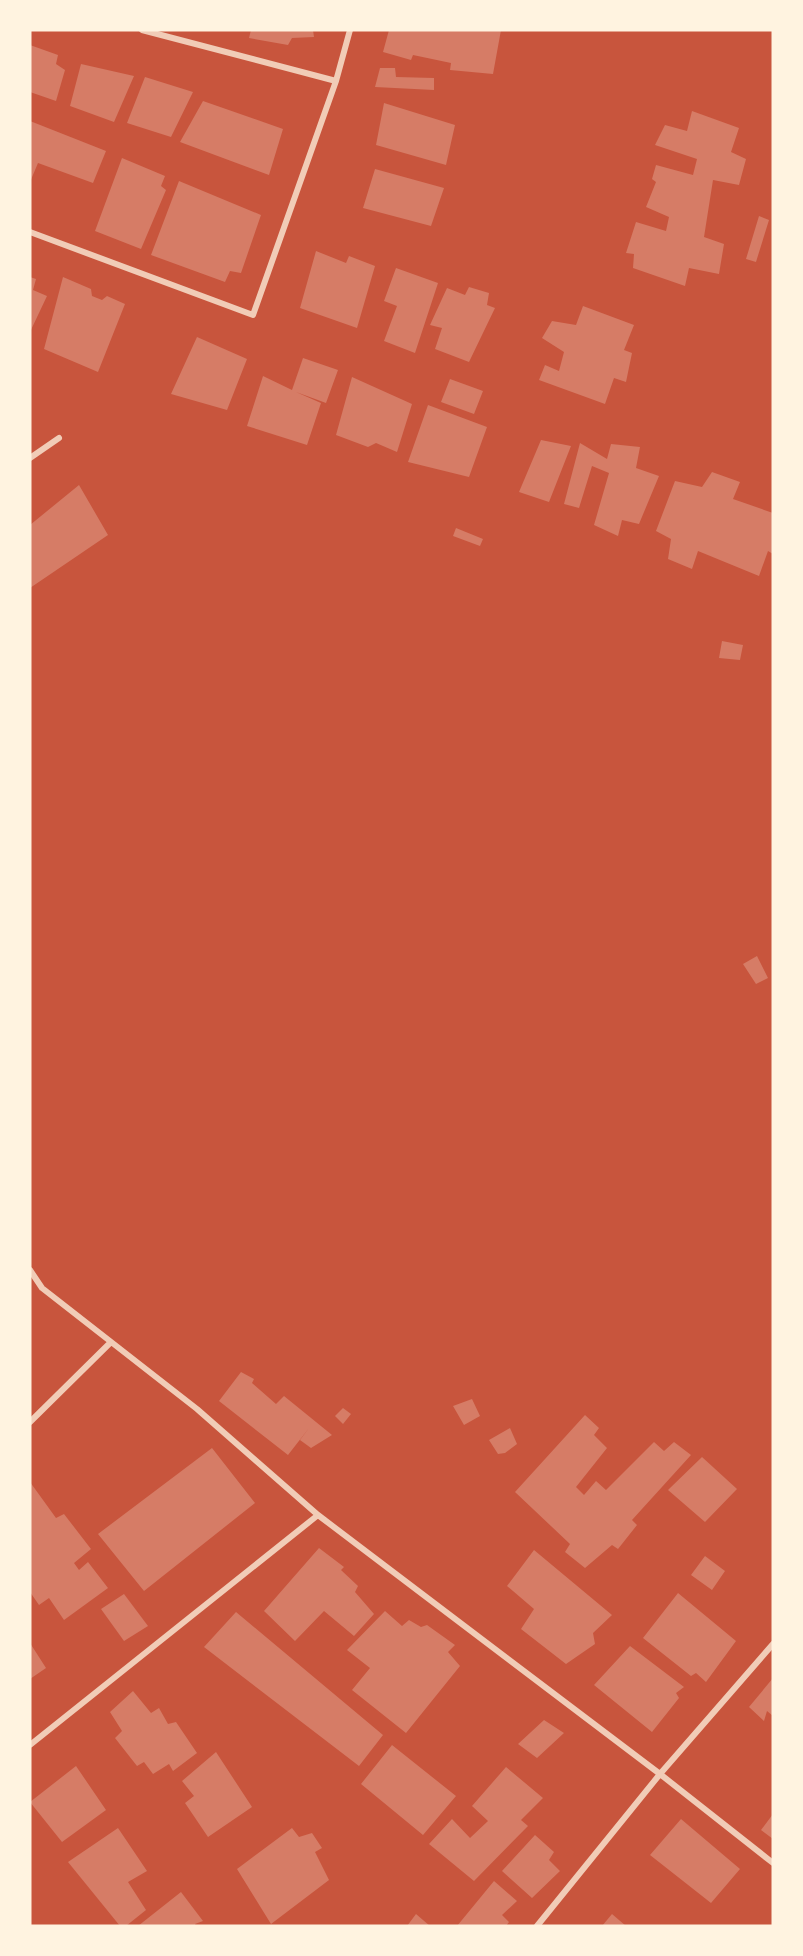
<svg xmlns="http://www.w3.org/2000/svg" width="803" height="1956" font-family="'Fira Sans',sans-serif">
	<style>
		.building { fill: #d67c66 }
		.lines { fill: none; stroke-linecap: round; stroke-linejoin: round }
		.minor { stroke: #f1ccb7; stroke-width: 6 }
	</style>
	<rect width="100%" height="100%" fill="#c8553d"/>
	<!-- building -->
	<path class="building" d="M251,30H313L314,37L292,38L288,45L249,38Z
		M389,30H501L493,74L450,70L451,63L413,55L411,60L383,52Z
		M30,45L58,55L56,64L65,70L56,101L30,92Z
		M81,64L134,76L114,122L70,106Z
		M380,68H395L396,77L434,78V90L375,87Z
		M145,77L193,92L171,137L127,123Z
		M203,101L283,129L269,175L180,142Z
		M384,103L455,125L446,165L376,145Z
		M692,111L739,128L731,152L746,159L739,185L713,180L704,237L724,244L719,274L689,268L685,286L633,268L634,254L626,253L636,222L666,231L669,217L646,207L656,182L652,179L656,165L693,175L697,159L655,145L665,125L687,131Z
		M30,121L106,151L93,183L38,163L30,182Z
		M122,158L165,176L161,186L166,190L141,249L95,231Z
		M375,169L444,188L431,226L363,208Z
		M179,181L261,215L241,273L230,271L225,282L151,255Z
		M759,216L769,220L756,262L746,259Z
		M316,251L346,263L349,256L375,266L357,328L300,308Z
		M396,268L438,283L415,353L384,341L397,306L384,301Z
		M30,277L36,279L33,290L47,296L30,332Z
		M63,277L91,289L92,296L102,300L107,296L125,304L98,372L44,349Z
		M469,287L489,293L487,305L495,308L469,362L435,349L442,328L430,325L447,288L465,295Z
		M583,306L634,325L624,350L632,353L626,382L614,378L605,404L539,380L545,365L559,371L564,352L542,338L552,321L576,325Z
		M197,337L247,359L227,410L171,394Z
		M303,358L338,370L326,403L296,392L321,403L307,445L247,426L263,376L292,390Z
		M352,377L412,404L397,452L376,443L368,447L336,435Z
		M450,379L483,391L474,414L441,402Z
		M428,405L487,427L469,477L408,462Z
		M541,440L571,446L549,502L519,492Z
		M580,443L607,459L611,444L640,447L636,468L659,476L639,524L622,520L618,536L594,525L609,473L592,466L579,508L564,504Z
		M712,472L740,482L733,499L773,513V554L768,551L759,576L698,551L692,569L668,559L671,539L656,531L675,481L702,487Z
		M79,485L108,535L30,588V525Z
		M456,528L483,539L480,546L453,536Z
		M722,641L743,645L740,660L719,658Z
		M757,956L768,978L756,984L743,964Z
		M241,1372L254,1379L252,1383L276,1404L284,1396L332,1435L311,1448L300,1440L309,1428L288,1455L219,1401Z
		M472,1399L480,1416L464,1425L453,1406Z
		M343,1408L351,1414L343,1424L335,1416Z
		M585,1415L599,1428L594,1435L607,1448L576,1487L584,1495L596,1481L606,1490L654,1442L664,1451L674,1442L691,1455L632,1520L637,1525L618,1549L612,1545L585,1568L565,1552L570,1544L515,1492Z
		M510,1428L517,1444L505,1453L498,1454L489,1440Z
		M212,1448L255,1503L144,1591L98,1534Z
		M702,1457L737,1489L705,1522L668,1490Z
		M30,1482L56,1518L64,1514L91,1549L74,1563L79,1570L88,1562L108,1588L64,1620L49,1598L39,1605L30,1592Z
		M319,1548L344,1567L341,1570L358,1586L355,1592L374,1614L354,1636L324,1611L295,1641L264,1611Z
		M534,1550L612,1615L593,1633L595,1644L566,1664L521,1629L534,1609L507,1586Z
		M705,1556L725,1571L712,1590L691,1575Z
		M678,1593L736,1641L706,1682L696,1673L691,1676L643,1638Z
		M124,1594L148,1626L124,1641L101,1609Z
		M385,1611L402,1626L409,1620L421,1627L427,1625L455,1645L448,1652L460,1666L406,1733L352,1690L370,1668L347,1650Z
		M236,1612L383,1735L359,1766L204,1647Z
		M30,1643L46,1668L30,1679Z
		M630,1646L684,1687L676,1693L679,1698L652,1732L594,1685Z
		M773,1678V1716L767,1711L764,1721L749,1707Z
		M133,1691L151,1713L159,1708L168,1724L176,1722L197,1753L173,1771L169,1764L153,1774L144,1762L137,1766L115,1738L122,1731L110,1712Z
		M544,1720L564,1733L537,1758L518,1744Z
		M392,1745L456,1796L423,1835L361,1784Z
		M216,1752L252,1807L208,1837L185,1803L194,1796L182,1781Z
		M76,1766L106,1810L62,1842L30,1802Z
		M506,1767L543,1798L521,1820L528,1826L474,1881L429,1844L452,1819L470,1838L488,1821L472,1806Z
		M773,1814V1839L761,1830Z
		M681,1819L740,1869L711,1903L650,1855Z
		M118,1828L147,1871L128,1882L146,1910L126,1926H120L68,1862Z
		M292,1828L299,1837L312,1833L322,1848L315,1852L329,1880L271,1924L237,1869Z
		M535,1835L554,1852L549,1860L560,1871L532,1898L502,1871Z
		M494,1881L517,1901L502,1915L509,1922L506,1926H457Z
		M181,1892L203,1921L195,1924L196,1926H138Z
		M416,1914L430,1926H407Z
		M612,1914L626,1926H602Z"/>
	<g class="lines">
		<!-- minor -->
		<path class="minor" d="M142,30L336,81L350,30
			M30,232L253,315L336,81
			M30,458L59,438
			M30,1270L42,1288L197,1409L318,1515L660,1774L773,1863
			M30,1422L111,1342
			M30,1745L318,1515
			M537,1926L660,1774L773,1644"/>
	</g>
	<!-- border -->
	<rect width="803" height="1956" fill="none" stroke="#fff3e0" stroke-width="63"/>
</svg>
